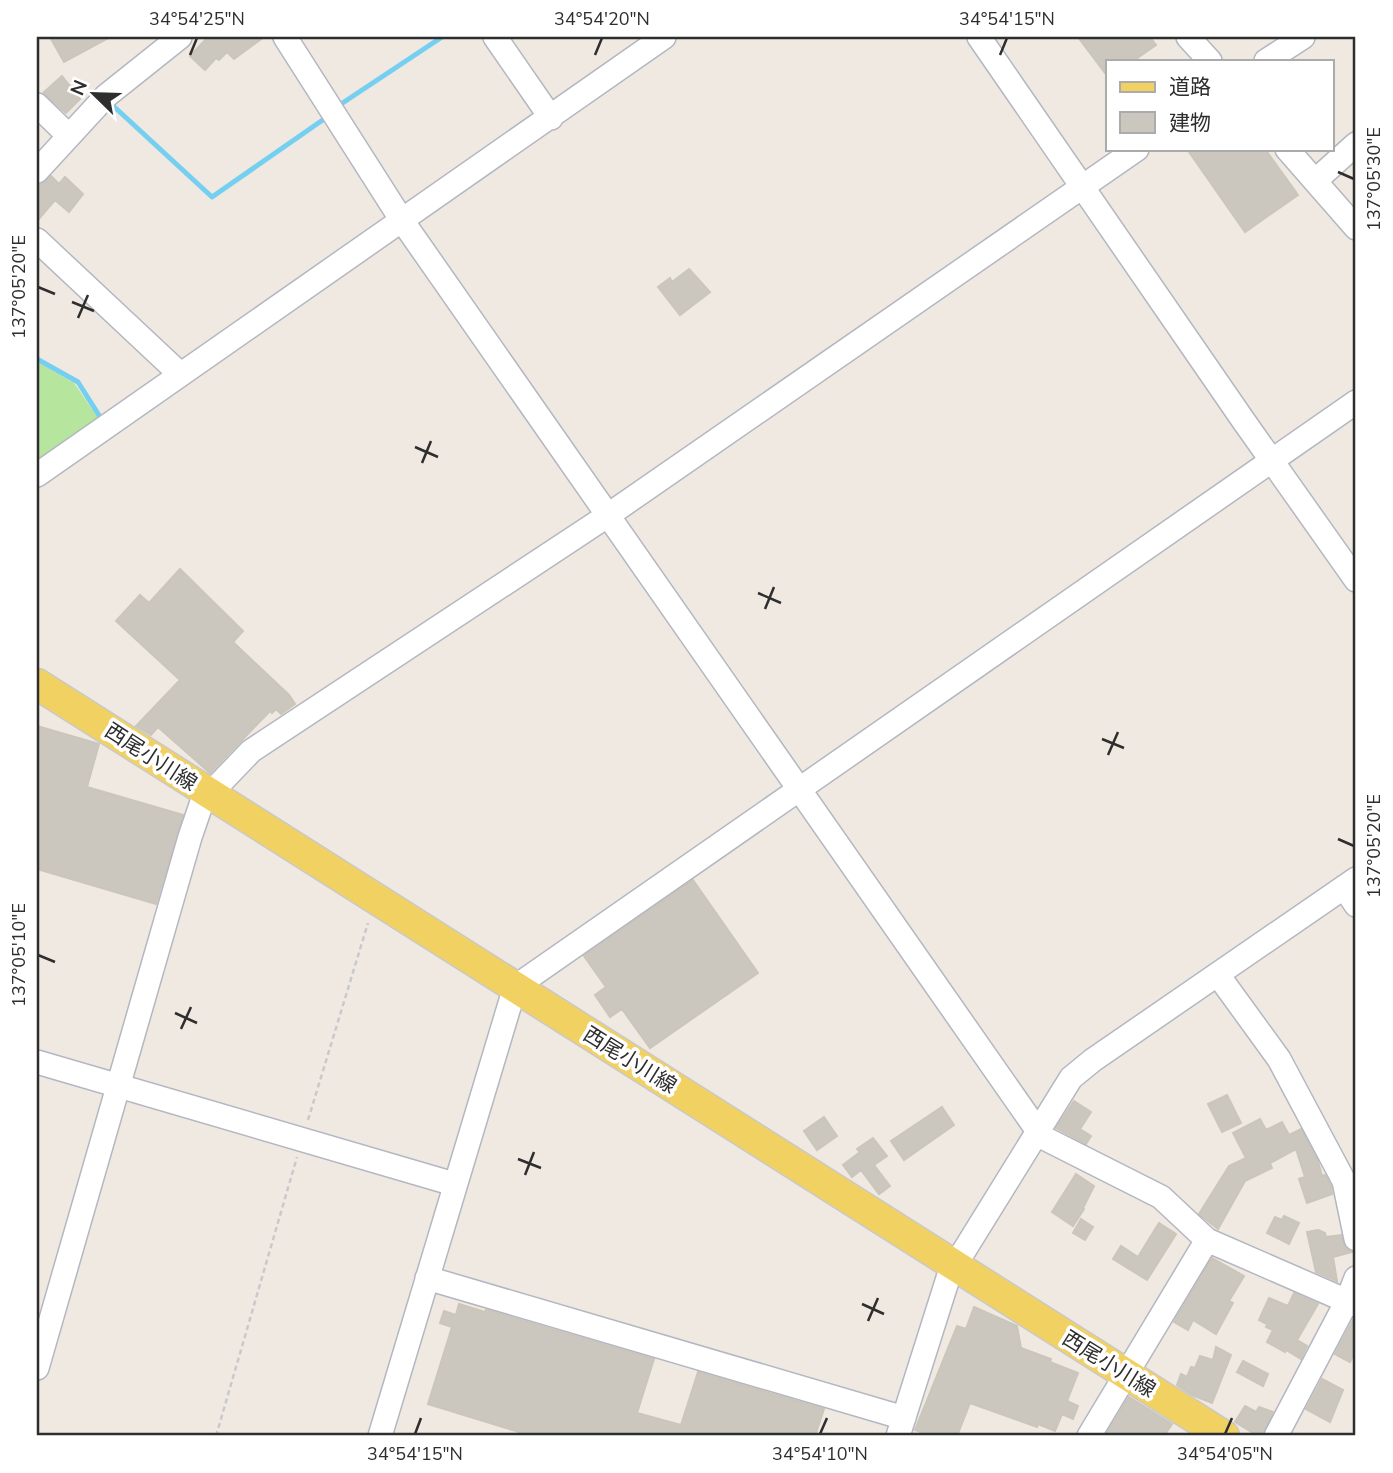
<svg xmlns="http://www.w3.org/2000/svg" width="1393" height="1473" font-family="'Nunito Sans','Noto Sans JP',sans-serif">
	<style>
		.green { fill: #b6e59e }
		.lines { fill: none; stroke-linecap: round; stroke-linejoin: round }
		.stream { stroke: #75cff0; stroke-width: 5 }
		.building { fill: #cbc7bf; stroke: #cbc5ba; stroke-width: 2 }
		.minor-casing { stroke: #b4b7c1; stroke-width: 26 }
		.major-casing { stroke: #c9c9c9; stroke-width: 33 }
		.path { stroke: #c9c9c9; stroke-width: 2.5; stroke-dasharray: 5 3.5; stroke-linecap: butt }
		.minor { stroke: #fff; stroke-width: 23 }
		.major { stroke: #f2d163; stroke-width: 30 }
		.ticks { fill: none; stroke: #2e2e2e; stroke-width: 2.5 }
		.labels { text-anchor: middle; dominant-baseline: central; stroke-width: 7; stroke-linejoin: round; paint-order: stroke }
		.street-label { font-size: 21px; fill: #2e2e2e; stroke: #fff }
		.neatline { fill: none; stroke: #2e2e2e; stroke-width: 2.5 }
		.ticks-label { font-size: 18px; text-anchor: middle; fill: #2e2e2e }
	</style>
	<rect width="100%" height="100%" fill="#efe9e1"/>
	<!-- green -->
	<path class="green" d="M37,362L74,383L99,419L37,463Z"/>
	<g class="lines">
		<!-- stream -->
		<path class="stream" d="M109,102L212,197L327,117
			M338,106L442,37
			M37,359L78,382L102,420"/>
	</g>
	<!-- building -->
	<path class="building" d="M50,37H110L64,62Z
		M208,37H264L234,59L227,52L219,60L216,58L205,70L190,56Z
		M1078,37H1150L1156,45L1133,61H1108V77Z
		M62,76L80,99L66,113L43,93Z
		M1187,149H1265L1298,195L1245,232Z
		M51,176L59,184L65,177L83,194L69,212L55,200L37,221V187Z
		M689,269L710,292L680,315L658,287L670,278L672,282Z
		M180,569L243,631L233,642L289,695L295,704L281,714L276,709L272,713L270,711L210,773L158,727L151,735L136,726L180,680L116,621L140,595L149,603Z
		M37,726L99,744L87,787L183,815L156,904L37,869Z
		M693,880L758,973L650,1048L622,1009L610,1017L595,995L606,987L584,956Z
		M1227,1095L1241,1123L1222,1132L1208,1104Z
		M1074,1101L1091,1112L1080,1129L1091,1136L1086,1144L1056,1128Z
		M942,1107L954,1125L904,1160L891,1141Z
		M824,1117L837,1136L817,1150L804,1131Z
		M1260,1119L1266,1130L1282,1122L1289,1135L1301,1129L1318,1161L1322,1176L1325,1175L1331,1186L1332,1194L1307,1203L1299,1179L1305,1177L1296,1149L1270,1163L1272,1168L1245,1181L1218,1229L1199,1214L1229,1166L1246,1158L1233,1133Z
		M873,1138L887,1156L874,1165L890,1186L879,1194L861,1170L852,1177L843,1165L860,1152L857,1149Z
		M1076,1174L1094,1186L1083,1208L1084,1209L1073,1226L1052,1212Z
		M1284,1216L1299,1223L1289,1244L1267,1233L1275,1217L1282,1220Z
		M1081,1219L1093,1227L1085,1240L1073,1233Z
		M1159,1223L1176,1234L1147,1280L1113,1259L1121,1246L1138,1257Z
		M1318,1230L1325,1233L1326,1237L1341,1235L1345,1248L1352,1252L1333,1257L1337,1281L1316,1272L1307,1232Z
		M1212,1258L1244,1276L1229,1301L1233,1303L1216,1334L1193,1320L1188,1330L1174,1322Z
		M1294,1293L1318,1304L1297,1340L1307,1346L1301,1359L1286,1350L1285,1352L1267,1342L1273,1330L1266,1327L1267,1324L1259,1320L1269,1298L1288,1306Z
		M459,1304L485,1312L486,1310L654,1359L637,1413L681,1425L698,1372L824,1409L815,1436H532L428,1404L452,1327L440,1323L444,1311L456,1315Z
		M974,1307L1017,1326L1021,1348L1051,1359L1050,1362L1078,1373L1067,1401L1078,1406L1073,1419L1062,1414L1055,1431L1038,1424L1037,1427L970,1403L957,1436H931L915,1430L957,1326L966,1329Z
		M1354,1318L1356,1319V1349L1350,1362L1335,1354Z
		M1216,1347L1231,1355L1212,1403L1192,1395L1177,1385L1181,1374L1187,1377L1191,1367L1195,1368L1200,1356L1213,1360Z
		M1243,1361L1268,1374L1263,1386L1237,1372Z
		M1322,1379L1343,1390L1330,1422L1306,1409Z
		M1129,1397L1172,1424L1164,1436H1105Z
		M1245,1406L1256,1412L1259,1407L1273,1412L1262,1436H1258L1235,1422Z"/>
	<g class="lines">
		<!-- minor casing -->
		<g class="minor-casing">
			<path id="minor" d="M285,37L401,219L1042,1137L1161,1197L1207,1240L1356,1305
				M495,37L551,118
				M979,37L1243,420L1356,580
				M1188,37L1210,61
				M1266,61L1303,37
				M37,105L69,136
				M1287,149L1356,228
				M37,171L106,96L180,37
				M1315,181L1356,144
				M37,240L180,374
				M37,475L664,37
				M1344,887L1356,905
				M1218,975L1279,1059L1344,1181L1356,1239
				M37,1062L454,1184
				M427,1278L904,1418
				M37,1368L190,837L202,802L251,751L607,516L1137,149
				M380,1436L515,987L1356,402
				M898,1436L949,1275L1071,1078L1093,1060L1356,879
				M1089,1436L1207,1240
				M1276,1436L1347,1301L1356,1278"/>
		</g>
		<!-- major casing -->
		<g class="major-casing">
			<path id="major" d="M37,684L1224,1436"/>
		</g>
		<!-- path -->
		<path class="path" d="M308,1120L368,923
			M216,1436L297,1157"/>
		<!-- minor -->
		<use href="#minor" class="minor"/>
		<!-- major -->
		<use href="#major" class="major"/>
	</g>
	<!-- ticks -->
	<path class="ticks" d="M190,55L197,38M595,55L602,38M1000,55L1007,38M1338,172L1354,179M38,287L55,294M72,302L94,311M78,318L88,295M415,447L438,457M422,463L431,441M758,593L781,603M765,609L774,587M1102,739L1124,748M1108,755L1118,732M1338,839L1354,846M38,955L55,962M175,1013L197,1023M181,1029L191,1007M518,1159L541,1168M525,1175L534,1152M862,1304L884,1314M868,1321L878,1298M415,1434L421,1418M820,1434L827,1418M1225,1434L1232,1418"/>
	<g class="labels">
		<!-- street labels -->
		<g class="street-label">
			<text transform="translate(151 757) rotate(33)">西尾小川線</text>
			<text transform="translate(630 1060) rotate(32)">西尾小川線</text>
			<text transform="translate(1109 1364) rotate(32)">西尾小川線</text>
		</g>
	</g>
	<!-- border -->
	<rect width="1393" height="1473" fill="none" stroke="#ffffff" stroke-width="77"/>
	<!-- legend -->
	<rect x="1106" y="60" width="228" height="91" fill="#ffffff" stroke="#ababab" stroke-width="2"/>
	<rect x="1120" y="82" width="35" height="10" fill="#f2d163" stroke="#ababab" stroke-width="2"/>
	<text x="1169" y="94" font-size="21" fill="#2e2e2e">道路</text>
	<rect x="1120" y="112" width="35" height="21" fill="#cbc7bf" stroke="#ababab" stroke-width="2"/>
	<text x="1169" y="130" font-size="21" fill="#2e2e2e">建物</text>
	<!-- north arrow -->
	<g transform="translate(94 94) rotate(293)" stroke="#ffffff" stroke-width="5" paint-order="stroke">
	<path d="M0-5L12 26L0 18L-12 26Z" fill="#2e2e2e"/>
	<text y="-10" font-size="19" font-weight="bold" text-anchor="middle" fill="#2e2e2e">N</text>
	</g>
	<rect x="38" y="38" width="1316" height="1396" class="neatline"/>
	<g class="ticks-label">
		<text x="197" y="25">34°54'25"N</text>
		<text x="602" y="25">34°54'20"N</text>
		<text x="1007" y="25">34°54'15"N</text>
		<text transform="translate(1374 179) rotate(-90)" y="6">137°05'30"E</text>
		<text transform="translate(19 287) rotate(-90)" y="6">137°05'20"E</text>
		<text transform="translate(1374 846) rotate(-90)" y="6">137°05'20"E</text>
		<text transform="translate(19 955) rotate(-90)" y="6">137°05'10"E</text>
		<text x="415" y="1460">34°54'15"N</text>
		<text x="820" y="1460">34°54'10"N</text>
		<text x="1225" y="1460">34°54'05"N</text>
	</g>
</svg>
